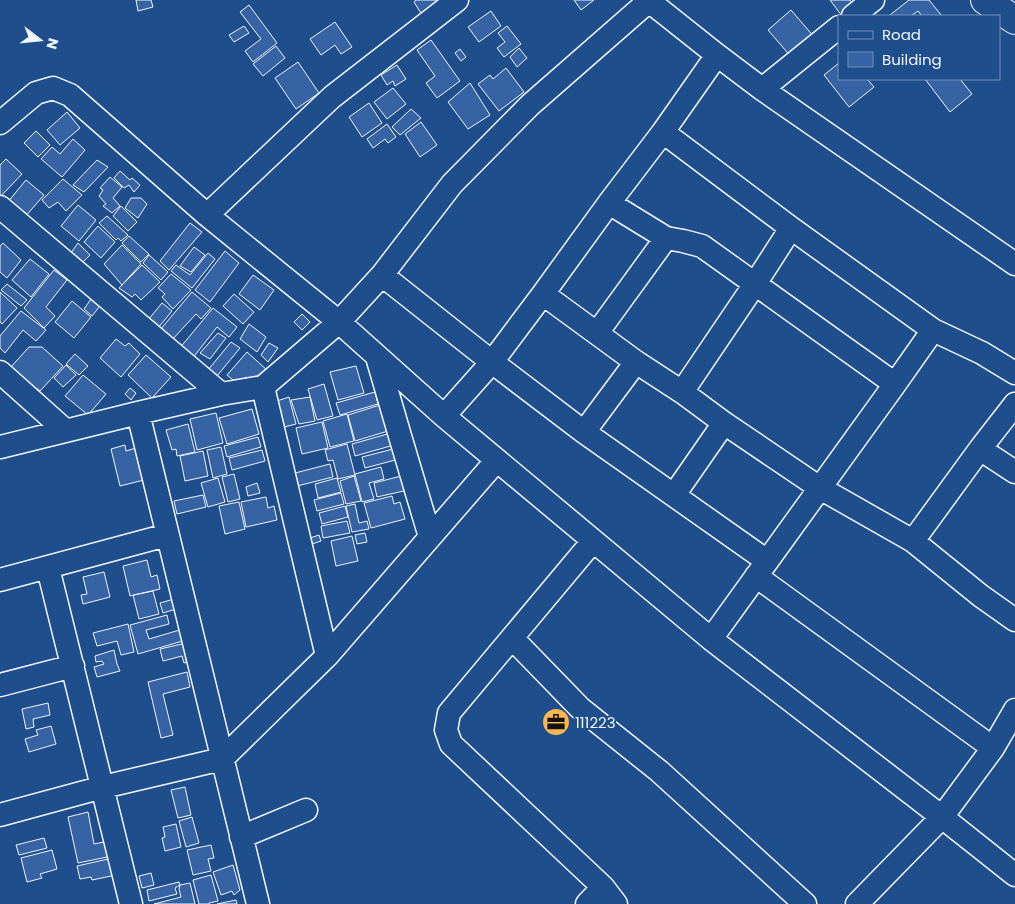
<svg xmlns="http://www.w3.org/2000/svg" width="1015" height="904" font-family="Poppins,sans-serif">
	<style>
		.building { fill: #3563a3; stroke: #f2f6ff }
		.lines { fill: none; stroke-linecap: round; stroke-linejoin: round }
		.minor-casing { stroke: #f2f6ff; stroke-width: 25 }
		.major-casing { stroke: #f2f6ff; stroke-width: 30 }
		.minor { stroke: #1f4e8c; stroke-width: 22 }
		.major { stroke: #1f4e8c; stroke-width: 28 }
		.labels { text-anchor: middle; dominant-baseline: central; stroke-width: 4; stroke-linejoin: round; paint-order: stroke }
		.poi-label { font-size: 15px; fill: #f2f6ff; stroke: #1f4e8c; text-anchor: start }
	</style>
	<rect width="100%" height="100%" fill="#1f4e8c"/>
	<!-- building -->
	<path class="building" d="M136,0H151L153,7L138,11Z
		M416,0H445L427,23L414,2Z
		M574,0H594L581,10Z
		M830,0H850L856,8L842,16Z
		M909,0H929L942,16H922L918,11L911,16H890V15Z
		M249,5L277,43L253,62L245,51L261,39L240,12Z
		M791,10L815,38L792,58L768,30Z
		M491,11L501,26L479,42L468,27Z
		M335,22L352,47L341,54L335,45L321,55L310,39Z
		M244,26L249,33L234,42L229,35Z
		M507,26L521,44L504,57L497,48L505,42L498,33Z
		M431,40L460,81L437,98L426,83L435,76L417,50Z
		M276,46L285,58L263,76L253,64Z
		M519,48L527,58L517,67L510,57Z
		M460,49L466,57L461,61L455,53Z
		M298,62L319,93L296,109L275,78Z
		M839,63V79H867L874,87L849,107L824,75Z
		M397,65L406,79L395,86L393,81L387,85L381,75Z
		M506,68L524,92L499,111L478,84L490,75L493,79Z
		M925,79H960L972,94L950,112Z
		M470,83L490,115L468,129L448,102Z
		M393,88L406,104L387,119L374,102Z
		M369,103L382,123L362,137L349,117Z
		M411,109L421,118L400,135L392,127Z
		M67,112L80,128L60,145L47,130Z
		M421,122L437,145L420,157L405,134Z
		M387,124L396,137L388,143L385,139L373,148L367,139Z
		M36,131L50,145L38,157L24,143Z
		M73,139L85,150L62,177L41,159L52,147L60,154Z
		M6,159L22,174L0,197V165Z
		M97,160L108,167L84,192L73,185Z
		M120,171L130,180L132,178L140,185L134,192L129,185L124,188L114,178Z
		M110,177L122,187L113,198L120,206L112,213L103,206L106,204L99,196L103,190L100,188Z
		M63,179L82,195L66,211L58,202L49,208L42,200Z
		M26,180L44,195L24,218L7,203Z
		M131,198H141L147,204L138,218L125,208Z
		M78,205L96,220L79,241L61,226Z
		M121,206L137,222L128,231L113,216Z
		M107,216L128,235L121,241L118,238L116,240L99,223Z
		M190,223L202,232L169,270L160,261Z
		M98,226L115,242L101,258L84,242Z
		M129,236L149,254L141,262L122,243Z
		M3,243L21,260L7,278L0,272V246Z
		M78,243L90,255L82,263L71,253Z
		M122,245L141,264L122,285L104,264Z
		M194,247L205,255L191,272L180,266Z
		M225,251L239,263L210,302L195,290Z
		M208,253L215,259L192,288L171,271L176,265L190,275Z
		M149,255L168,272L161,280L143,263Z
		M30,259L49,274L31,297L12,280Z
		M142,265L160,282L141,300L135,294L132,297L119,288Z
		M54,270L67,280L46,307L55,316L44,328L24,308Z
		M171,274L191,290L173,309L162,297L165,294L158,288Z
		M253,275L274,290L260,310L239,294Z
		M7,284L27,300L21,306L1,290Z
		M0,292L17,308L2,324L0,322Z
		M192,292L211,308L201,319L196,314L171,341L160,330Z
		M234,294L254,312L243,324L223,306Z
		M91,299L100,306L92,316L84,309Z
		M72,301L91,317L74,338L55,322Z
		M162,303L172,311L158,328L148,320Z
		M213,308L237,327L229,337L217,327L192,359L179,349Z
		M21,311L46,330L36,341L23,330L5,353L0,348V336Z
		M302,314L310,322L302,330L294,322Z
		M249,324L266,337L257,352L240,339Z
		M218,333L226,338L210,359L200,353Z
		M116,339L125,346L129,343L140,354L121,377L100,358Z
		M231,342L240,348L217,376L208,370Z
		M269,343L278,348L268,362L261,355Z
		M29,347H42L63,366L40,391L10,368Z
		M247,352L268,371L256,385L246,377L239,385L227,375Z
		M75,354L88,366L79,375L66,364Z
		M146,355L171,377L152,398L128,375Z
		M66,365L76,375L63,387L54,378Z
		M356,366L364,393L338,400L330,372Z
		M83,375L106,394L88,415L65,396Z
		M324,384L333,416L317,420L308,389Z
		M130,388L136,393L131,400L125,394Z
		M375,392L378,404L340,415L336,403Z
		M289,397L296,424L284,427L277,401Z
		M310,397L315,421L299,424L291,400Z
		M380,405L388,431L355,441L348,415Z
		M252,409L259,434L227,444L219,418Z
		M216,413L223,443L197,450L190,419Z
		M347,414L354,441L330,447L323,421Z
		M322,422L328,448L302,454L296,428Z
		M188,424L195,452L177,456L176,449L172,450L166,430Z
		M391,433L394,445L355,456L352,444Z
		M258,437L261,447L227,457L224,446Z
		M347,444L355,475L338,479L333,460L328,461L325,450Z
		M125,445L126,451L136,448L144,480L120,486L111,449Z
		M221,447L227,474L213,478L207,450Z
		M397,448L399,459L365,468L362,457Z
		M262,450L265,461L232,470L229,458Z
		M203,451L208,476L185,481L180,456Z
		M330,464L333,477L297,486L295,473Z
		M381,467L384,479L369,483L374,499L362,502L355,474Z
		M234,474L240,499L228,502L222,477Z
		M405,475L408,490L377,497L374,483Z
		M354,476L361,501L346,504L340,481Z
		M218,478L225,502L208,507L201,483Z
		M337,478L341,492L318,498L315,484Z
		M257,483L260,493L248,496L246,487Z
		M341,493L344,504L317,511L314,500Z
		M203,495L206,507L177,514L174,501Z
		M392,496L394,504L400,502L405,519L371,528L364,503Z
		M266,497L268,508L274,506L277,520L246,527L241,502Z
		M239,502L245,529L225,534L219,506Z
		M355,504L359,523L367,521L369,529L352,532L346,506Z
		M345,506L348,517L322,524L319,513Z
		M347,521L350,533L323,538L321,526Z
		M365,533L367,542L357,544L355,535Z
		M319,535L321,541L312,544L310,538Z
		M352,536L358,561L336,566L331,541Z
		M147,560L151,577L157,575L160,589L130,596L123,566Z
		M104,572L110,597L83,604L81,595L87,594L83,577Z
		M153,591L159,614L139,619L133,595Z
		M174,599L176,609L163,613L160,603Z
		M167,615L169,624L146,630L149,639L183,629L186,640L138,654L130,625Z
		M128,624L134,652L121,655L117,641L97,646L93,633Z
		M186,643L189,656L186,658L187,662L184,663L182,656L163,661L160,649Z
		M114,650L117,664L120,671L97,677L94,667L104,664L102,661L96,662L95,656Z
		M187,672L190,687L163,694L173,735L161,738L148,682Z
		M48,703L50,715L33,719L34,727L26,729L22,709Z
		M51,726L56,744L29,752L25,739L38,735L36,730Z
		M185,787L191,815L178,818L171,790Z
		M88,812L94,844L109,841L112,856L78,863L68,817Z
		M192,817L199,843L186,847L179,821Z
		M176,824L181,847L165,851L162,838L165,837L163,827Z
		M44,838L47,848L19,855L16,845Z
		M211,845L214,858L208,859L211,871L193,875L187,850Z
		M52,850L57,869L40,874L42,878L27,882L21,858Z
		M117,857L116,875L92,880L91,877L80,879L77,866Z
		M233,865L240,890L234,895L232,891L221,895L213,872Z
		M151,873L154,885L142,888L139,876Z
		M211,875L218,901L209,903V904H199L193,880Z
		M179,882L180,885L175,888L177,894L149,901L147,890Z
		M190,883L195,904H154L181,897L179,889L180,885Z
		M236,900L237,904H217Z"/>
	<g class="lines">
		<!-- minor casing -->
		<g class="minor-casing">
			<path id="minor" d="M649,1L717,55L762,89L1015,264
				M853,16L873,0
				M762,89L839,27
				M0,123L36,93L53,88L70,95L207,215L339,322L444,416L711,639L942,817L1015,875
				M663,132L791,228L933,330L982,353L1015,373
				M609,203L666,238L683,241L702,246L895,384
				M0,207L221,394
				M207,215L332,97L457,0
				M382,275L492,362L584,432L767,561
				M543,294L636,362L682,392L724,423L820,488L913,541L981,596L1015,620
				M597,333L666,238
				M377,357L400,436L430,537
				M0,372L66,431
				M263,387L327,656
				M682,392L755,284L791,228
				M138,413L258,904
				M444,416L492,362L543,294L609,203L663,132L717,55
				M584,432L636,362
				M0,447L138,413L221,394L263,387L339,322L382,275L452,184L530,105L650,0
				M980,449L1015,472
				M674,495L724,423
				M593,541L449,713L446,730L451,744L603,887L616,904
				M913,541L980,449L1015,404
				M48,568L131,904
				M756,576L993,748
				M0,580L167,535
				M512,638L580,708L659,771L805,904
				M711,639L895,384L933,330
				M0,685L73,666
				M0,815L103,787L222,759L327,656L497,460
				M241,837L306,810
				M587,904L603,887
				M857,904L942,817L993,748L1015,710"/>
		</g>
		<!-- major casing -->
		<g class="major-casing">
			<path id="major" d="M985,0L1015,20"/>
		</g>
		<!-- minor -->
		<use href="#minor" class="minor"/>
		<!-- major -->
		<use href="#major" class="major"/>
	</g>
	<!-- icons -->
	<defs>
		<g id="office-disc" transform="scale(1.4375)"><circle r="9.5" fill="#ffb74d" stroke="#1f4e8c"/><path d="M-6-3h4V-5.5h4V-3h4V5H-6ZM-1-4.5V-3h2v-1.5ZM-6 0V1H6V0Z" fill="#111"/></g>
	</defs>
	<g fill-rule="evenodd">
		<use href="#office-disc" x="556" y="722"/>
	</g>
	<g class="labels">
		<!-- poi labels -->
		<g class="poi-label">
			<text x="575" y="722">111223</text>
		</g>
	</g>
	<!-- legend -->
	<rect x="838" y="15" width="162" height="65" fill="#1f4e8c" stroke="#7391ba"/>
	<rect x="848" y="31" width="25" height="8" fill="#1f4e8c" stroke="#7391ba"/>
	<text x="882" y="40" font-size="15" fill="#f2f6ff">Road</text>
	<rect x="848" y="52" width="25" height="15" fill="#3563a3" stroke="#7391ba"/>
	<text x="882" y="65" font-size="15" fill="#f2f6ff">Building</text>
	<!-- north arrow -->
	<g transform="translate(40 40) rotate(106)" stroke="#1f4e8c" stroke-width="4" paint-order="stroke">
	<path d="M0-4L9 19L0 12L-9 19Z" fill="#f2f6ff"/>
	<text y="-8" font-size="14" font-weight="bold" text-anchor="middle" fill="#f2f6ff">N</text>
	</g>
</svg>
